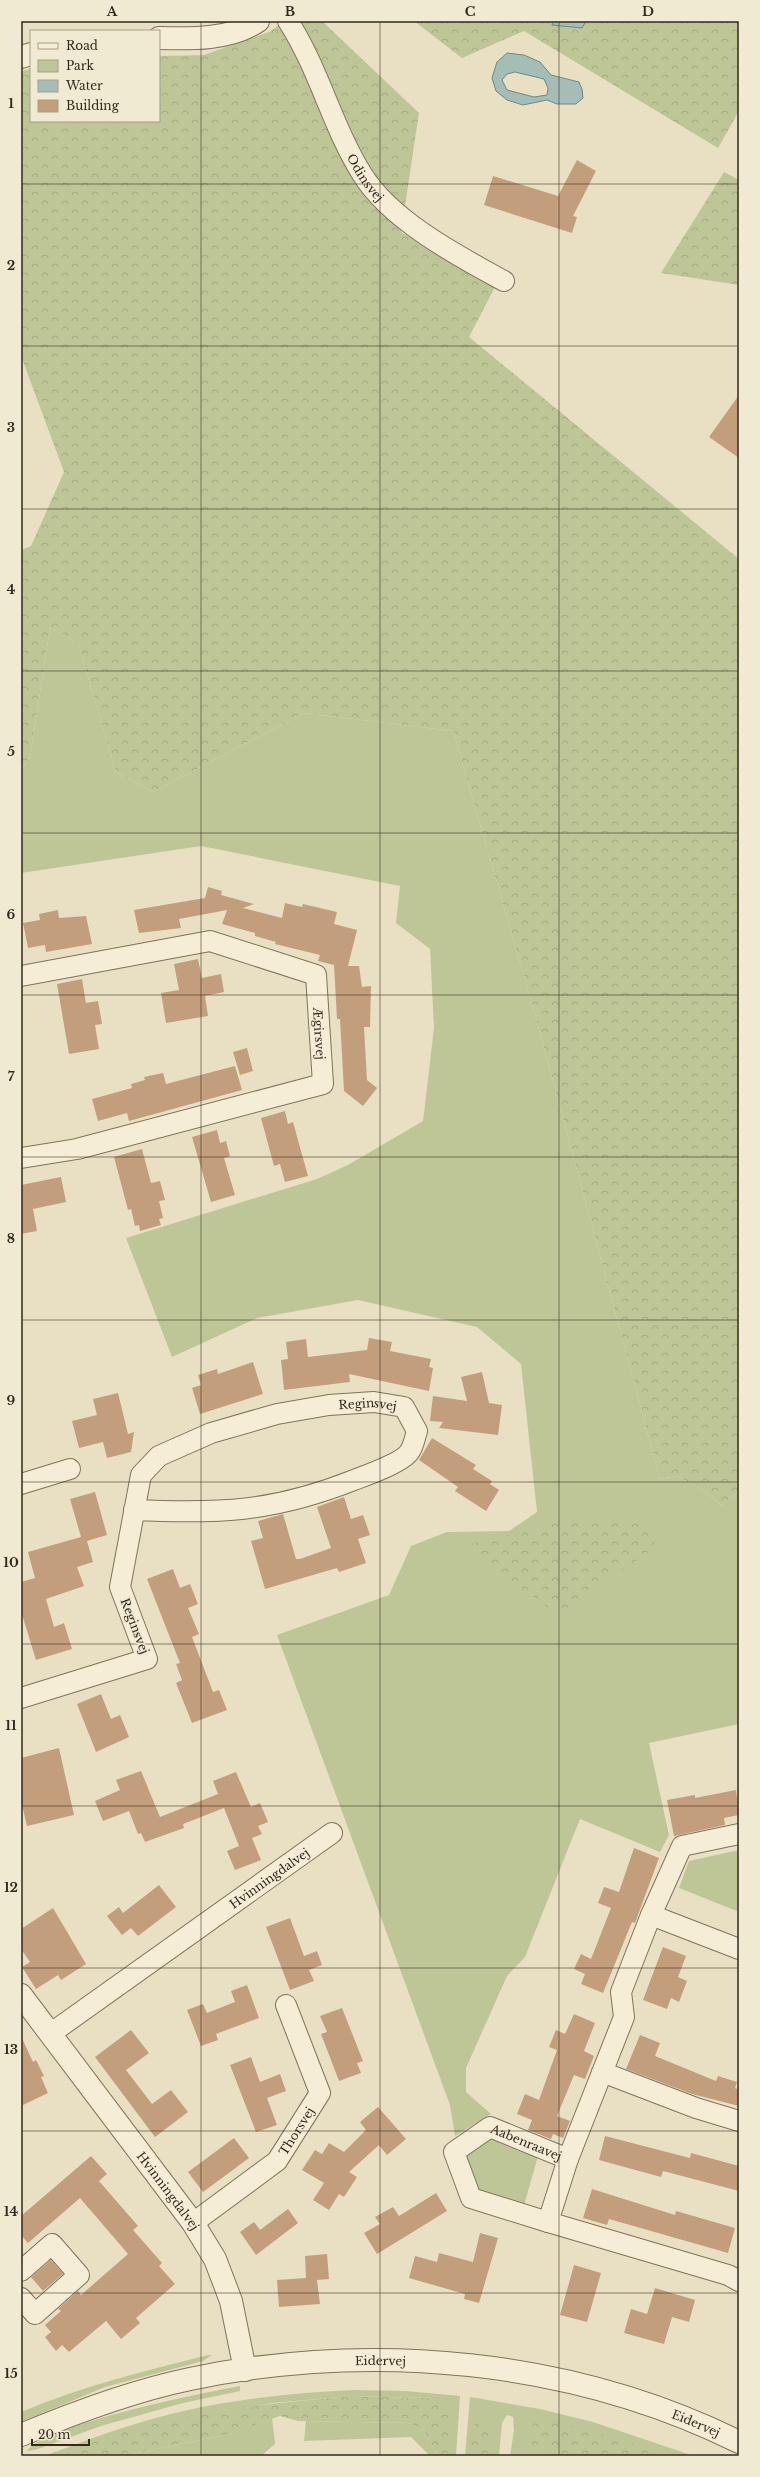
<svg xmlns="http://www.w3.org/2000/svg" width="760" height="2477" font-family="'Libre Baskerville',serif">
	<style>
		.green { fill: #bec698 }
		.forest { fill: url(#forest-crowns) }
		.water { fill: #a5bcb7; stroke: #6d8984; fill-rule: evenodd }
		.building { fill: #c39e7d }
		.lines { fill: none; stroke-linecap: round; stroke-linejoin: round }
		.minor-casing { stroke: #81725c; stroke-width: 22 }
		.tertiary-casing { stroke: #81725c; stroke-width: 24 }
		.minor { stroke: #f5edd5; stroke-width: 20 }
		.tertiary { stroke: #f5edd5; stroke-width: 22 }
		.grid { fill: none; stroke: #33291e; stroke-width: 1; stroke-opacity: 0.55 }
		.labels { text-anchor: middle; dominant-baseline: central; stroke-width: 3; stroke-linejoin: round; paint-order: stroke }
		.street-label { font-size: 12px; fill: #33291e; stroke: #f1ead2 }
		.neatline { fill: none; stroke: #33291e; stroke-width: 1.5 }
		.grid-label { font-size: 13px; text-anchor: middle; font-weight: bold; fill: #33291e }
	</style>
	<defs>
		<pattern id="forest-crowns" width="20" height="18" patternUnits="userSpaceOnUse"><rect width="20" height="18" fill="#bec698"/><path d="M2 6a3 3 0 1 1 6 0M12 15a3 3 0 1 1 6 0" fill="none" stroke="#a4aa83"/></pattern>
	</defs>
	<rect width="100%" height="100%" fill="#e9e0c3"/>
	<!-- green -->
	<path class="green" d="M50,628L78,643L116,772L153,792L304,713L453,731L536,1018L660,1479L677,1476L700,1488L721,1505L739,1492V1724L649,1743L669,1835L660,1852L580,1819L525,1957L507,1976L466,2068V2092L491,2114L455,2136L450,2105L277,1635L389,1595L411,1546L447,1532L509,1531L537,1512L521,1364L477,1327L358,1300L257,1318L172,1357L126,1238L317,1179L348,1165L423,1121L434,1028L430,949L396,923L400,886L201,846L21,873V771L30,757Z
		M739,1850V1912L679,1888L689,1861Z
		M490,2137L538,2156L523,2209L477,2194L465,2160L468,2151Z
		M208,2355H212L203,2361L105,2387L21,2422V2412C82,2386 145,2371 208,2355Z
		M240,2386V2391L183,2403L101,2426L35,2450L27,2451C47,2424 202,2393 240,2386Z
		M356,2390L406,2391L460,2396L456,2456H448L451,2455L425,2398L351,2396L273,2403L147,2426L61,2456H44C77,2444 110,2431 145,2421C212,2401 286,2393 356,2390Z
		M470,2397L540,2409L593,2422L694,2456H510L514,2430L513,2417L507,2415L502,2423L499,2456H465Z
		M272,2418L275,2444L261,2456H122L230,2434Z
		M306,2421L409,2423L424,2431L438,2456H430L411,2437L304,2441Z"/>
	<!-- forest -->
	<path class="forest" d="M285,21H322L419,113L401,232L495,287L469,337L739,559V1492L721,1505L700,1488L677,1476L660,1479L536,1018L453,731L304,713L153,792L116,772L78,643L50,628L30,757L21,771V550L31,546L64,472L21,356V71L31,69V121H159V56L204,55L269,32Z
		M414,21H739V111L718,148L524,31L462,58Z
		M724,172L739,180V285L661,273Z
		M575,1519L620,1520L651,1527L655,1548L558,1614L506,1579L469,1544Z
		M351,2396L425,2398L450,2402L451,2455L438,2456L424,2431L409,2423L298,2421L280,2416L230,2434L122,2456H61C142,2416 261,2404 351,2396Z
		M486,2415L493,2456H471C470,2436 466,2426 486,2415Z
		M537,2416L628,2442L665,2456H557L525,2441Z"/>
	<!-- water -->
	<path class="water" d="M553,21H586L582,28L552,25Z
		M507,53L524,55L540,62L551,75L579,82L582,89L583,98L576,104H557L547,100L523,105L507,100L496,91L492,78L497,62ZM515,72L544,79L548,88L547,95L534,97L507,90L502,80L507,74Z"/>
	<!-- building -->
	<path class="building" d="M577,160L596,171L573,216L577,217L572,233L484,205L493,176L558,196Z
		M739,395V458L709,437Z
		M208,887L222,891L221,895L254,904L243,908L282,918L285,903L302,907L303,904L337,912L334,924L357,930L348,966H359L362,987L371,986L370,1027H364L367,1080L377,1088L363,1106L344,1091L340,1019H337L334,965L318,961L320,955L275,944L276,942L255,936V933L222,924L227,910L179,919L181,928L139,933L134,910L205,898Z
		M58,910L59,918L86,916L92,944L46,952L45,945L28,948L23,923L40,920L39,914Z
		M198,959L202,978L221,974L224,992L205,996L208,1016L166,1023L161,993L179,990L174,964Z
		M82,979L86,1003L98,1001L102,1024L95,1025L99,1049L69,1054L57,984Z
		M247,1048L253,1071L240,1075L233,1052Z
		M235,1066L242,1090L129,1121L127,1113L98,1121L92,1099L132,1088L131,1084L145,1080L144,1077L163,1073L166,1084Z
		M285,1111L288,1124L293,1122L308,1176L285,1182L280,1164L274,1166L261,1118Z
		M217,1130L220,1143L226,1141L230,1156L224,1158L235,1195L211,1202L192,1137Z
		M142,1149L151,1183L160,1181L165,1200L159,1201L163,1218L159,1219L161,1225L140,1231L139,1225L135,1226L131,1209L128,1210L114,1157Z
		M61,1177L66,1202L33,1209L37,1231L21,1234V1185Z
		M369,1338L392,1342L390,1351L431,1359L429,1367L433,1368L429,1391L349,1374L350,1382L284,1390L281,1360L288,1359L286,1342L306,1339L308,1357L367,1350Z
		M253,1362L263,1394L200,1414L192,1388L201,1385L198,1375L217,1369L218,1374Z
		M482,1372L489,1403L502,1405L498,1435L439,1428L443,1422L430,1421L433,1396L467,1401L461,1377Z
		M118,1393L128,1434L134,1432L131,1452L107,1458L103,1442L79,1448L72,1421L97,1415L93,1399Z
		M432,1438L476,1465L473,1469L492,1481L490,1484L499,1490L486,1511L455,1491L458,1487L419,1460Z
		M95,1492L107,1535L87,1541L93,1562L77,1567L84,1586L46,1599L54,1627L64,1623L72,1649L36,1660L21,1611V1582L35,1578L28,1552L81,1537L70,1499Z
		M344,1497L351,1519L363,1515L370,1535L358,1539L366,1563L339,1572L337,1568L265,1589L251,1541L263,1538L258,1521L283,1514L296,1559H300L331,1548L317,1507Z
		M173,1569L180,1588L190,1584L198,1604L188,1608L199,1634L192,1637L213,1692L219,1690L227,1710L192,1723L176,1683L182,1680L176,1664L180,1663L147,1579Z
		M101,1694L111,1719L120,1715L129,1737L96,1752L77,1704Z
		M59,1748L74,1815L27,1826L21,1801V1758Z
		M141,1771L160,1817L218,1794L213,1781L236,1772L251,1807L260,1803L268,1822L258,1826L262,1834L252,1838L261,1860L235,1870L227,1851L239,1846L224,1808L183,1824L184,1828L145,1842L141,1833L138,1834L129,1811L103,1821L95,1801L120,1790L116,1780Z
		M736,1790L739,1815L724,1818L725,1825L674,1836L667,1800L695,1795V1798Z
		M634,1848L659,1858L635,1923L632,1922L603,1993L581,1984L585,1974L574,1969L581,1954L591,1959L611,1908L598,1903L604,1887L619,1892Z
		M159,1885L176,1907L138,1936L131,1928L122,1935L107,1916L119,1907L123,1913Z
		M53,1908L86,1964L61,1980L58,1975L36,1989L22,1967L30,1962L21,1949V1929Z
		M290,1918L304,1956L317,1951L322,1965L309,1970L314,1981L290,1990L266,1927Z
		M663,1947L686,1956L678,1977L687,1981L679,2002L671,1998L667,2009L643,2000Z
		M247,1985L259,2018L216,2034L218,2040L201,2046L187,2010L203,2004L207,2013L235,2002L231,1991Z
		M342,2008L363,2061L357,2063L361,2073L339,2081L321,2034L327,2032L320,2016Z
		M574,2014L595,2023L584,2051L594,2056L585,2079L574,2075L557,2116L570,2121L563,2138L553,2134L551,2139L528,2130L532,2120L517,2114L525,2094L539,2100L557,2050L549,2047L556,2030L565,2034Z
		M131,2030L149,2053L126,2070L152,2104L171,2090L188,2112L155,2137L95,2057Z
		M640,2035L660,2043L655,2056L716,2081L718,2076L737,2082L735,2088L739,2090V2106L692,2094L626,2069Z
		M21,2036L33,2062L36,2060L44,2076L41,2077L48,2093L21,2106Z
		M251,2057L260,2082L280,2074L286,2091L267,2098L277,2125L256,2132L230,2065Z
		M378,2107L406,2139L387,2155L379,2145L349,2172L357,2177L344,2197L339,2194L329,2210L313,2200L324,2183L302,2170L315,2150L322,2154L329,2143L344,2152L366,2130L360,2122Z
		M605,2136L690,2158L691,2153L739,2166V2191L663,2171L661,2177L599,2160Z
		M234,2138L249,2158L203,2192L188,2172Z
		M91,2156L107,2174L99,2181L138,2226L133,2230L162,2263L159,2266L175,2284L136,2318L140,2323L121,2339L106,2321L69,2352L62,2345L56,2351L45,2337L51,2332L45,2325L61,2311L58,2309L78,2291L81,2295L128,2254L80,2198L28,2243L21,2235V2216Z
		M592,2189L675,2215L676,2211L735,2228L728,2253L609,2219L607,2225L583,2218Z
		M436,2193L447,2211L377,2254L364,2233L380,2224L375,2217L393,2207L399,2216Z
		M288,2209L298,2223L256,2255L240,2232L254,2222L260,2230Z
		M480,2233L498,2238L479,2303L464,2299L465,2294L409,2278L415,2256L437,2262L439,2253L473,2262Z
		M327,2254L329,2279L317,2280L320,2304L279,2307L277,2280L306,2278L305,2256Z
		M51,2260L63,2274L43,2291L31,2277Z
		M574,2265L601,2273L587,2322L560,2315Z
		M655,2288L695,2300L689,2322L672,2317L664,2344L624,2333L631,2309L647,2314Z"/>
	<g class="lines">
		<!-- minor casing -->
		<g class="minor-casing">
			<g id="minor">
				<path id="s1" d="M288,21C319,69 332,126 362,174C390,220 458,256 504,281"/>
				<path id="s2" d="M21,976L210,941L316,975L323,1084L77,1149L21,1158"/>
				<path d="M21,1484L70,1469"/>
				<path id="s3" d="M21,1698L147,1659L120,1587L141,1475L159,1456L211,1433L277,1414L329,1405L374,1402L404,1407L417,1431C415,1437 414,1445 410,1451C404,1462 367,1475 354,1480C273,1512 220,1514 134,1510"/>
				<path d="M739,1834L682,1846L651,1915L621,1992L624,2017L568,2159L548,2222L728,2275L739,2281"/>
				<path d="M651,1915L739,1949"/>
				<path id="s4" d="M50,2034L332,1833"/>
				<path d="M602,2072L696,2108L739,2121"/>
				<path id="s5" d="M548,2222L471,2198L454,2152L490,2127L568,2159"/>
				<path id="s6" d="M193,2223L277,2161L320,2093L286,2005"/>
				<path d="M21,2271L52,2244L79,2275L35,2314L21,2298"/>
			</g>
		</g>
		<!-- tertiary casing -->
		<g class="tertiary-casing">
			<g id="tertiary">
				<path d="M159,38C191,39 230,40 258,21"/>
				<path d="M21,57L31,54"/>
				<path id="s7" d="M21,1995L193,2223L215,2259L231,2301L245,2370"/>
				<path id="s8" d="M21,2435C76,2412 132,2391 190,2379C372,2341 571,2359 739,2442"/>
			</g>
		</g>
		<!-- minor -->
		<use href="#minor" class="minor"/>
		<!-- tertiary -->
		<use href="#tertiary" class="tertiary"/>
	</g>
	<!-- grid -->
	<path class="grid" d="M201,21V2456M380,21V2456M559,21V2456M21,184H739M21,346H739M21,509H739M21,671H739M21,833H739M21,995H739M21,1157H739M21,1320H739M21,1482H739M21,1644H739M21,1806H739M21,1968H739M21,2131H739M21,2293H739"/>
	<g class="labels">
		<!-- street labels -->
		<g class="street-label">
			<text stroke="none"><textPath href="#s1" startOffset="175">Odinsvej</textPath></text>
			<text stroke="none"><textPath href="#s2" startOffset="362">Ægirsvej</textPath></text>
			<text stroke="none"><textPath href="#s3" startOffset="566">Reginsvej</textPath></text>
			<text transform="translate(135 1626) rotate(69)">Reginsvej</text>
			<text stroke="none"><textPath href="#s4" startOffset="269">Hvinningdalvej</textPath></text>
			<text stroke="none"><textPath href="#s6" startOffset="140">Thorsvej</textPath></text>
			<text stroke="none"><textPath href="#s5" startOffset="213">Aabenraavej</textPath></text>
			<text stroke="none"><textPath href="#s7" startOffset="245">Hvinningdalvej</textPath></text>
			<text stroke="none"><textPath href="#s8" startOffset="370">Eidervej</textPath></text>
			<text stroke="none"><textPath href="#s8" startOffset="694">Eidervej</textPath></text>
		</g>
	</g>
	<!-- border -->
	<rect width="760" height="2477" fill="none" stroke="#f1ead2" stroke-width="44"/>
	<!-- legend -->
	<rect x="30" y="30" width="130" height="92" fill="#f1ead2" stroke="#a59d8a"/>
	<rect x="38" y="43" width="20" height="6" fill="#f5edd5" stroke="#a59d8a"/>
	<text x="66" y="50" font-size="12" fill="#33291e">Road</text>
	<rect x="38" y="60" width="20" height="12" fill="#bec698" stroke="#a59d8a"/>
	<text x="66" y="70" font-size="12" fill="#33291e">Park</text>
	<rect x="38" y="80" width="20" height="12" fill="#a5bcb7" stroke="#a59d8a"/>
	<text x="66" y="90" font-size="12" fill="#33291e">Water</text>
	<rect x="38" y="100" width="20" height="12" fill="#c39e7d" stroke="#a59d8a"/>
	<text x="66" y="110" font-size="12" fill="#33291e">Building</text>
	<!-- scale -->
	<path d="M32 2439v6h57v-6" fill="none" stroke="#33291e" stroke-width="2"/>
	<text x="38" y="2439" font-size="12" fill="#33291e" stroke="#f1ead2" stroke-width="3" paint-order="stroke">20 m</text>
	<rect x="22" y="22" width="716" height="2433" class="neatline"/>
	<g class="grid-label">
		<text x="112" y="16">A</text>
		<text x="290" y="16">B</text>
		<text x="470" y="16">C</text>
		<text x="648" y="16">D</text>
		<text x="11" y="108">1</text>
		<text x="11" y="270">2</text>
		<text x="11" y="432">3</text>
		<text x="11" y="594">4</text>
		<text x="11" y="756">5</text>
		<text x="11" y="919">6</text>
		<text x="11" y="1081">7</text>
		<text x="11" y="1243">8</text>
		<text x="11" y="1405">9</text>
		<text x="11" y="1567">10</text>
		<text x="11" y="1730">11</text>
		<text x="11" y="1892">12</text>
		<text x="11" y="2054">13</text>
		<text x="11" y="2216">14</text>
		<text x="11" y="2378">15</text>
	</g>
</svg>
